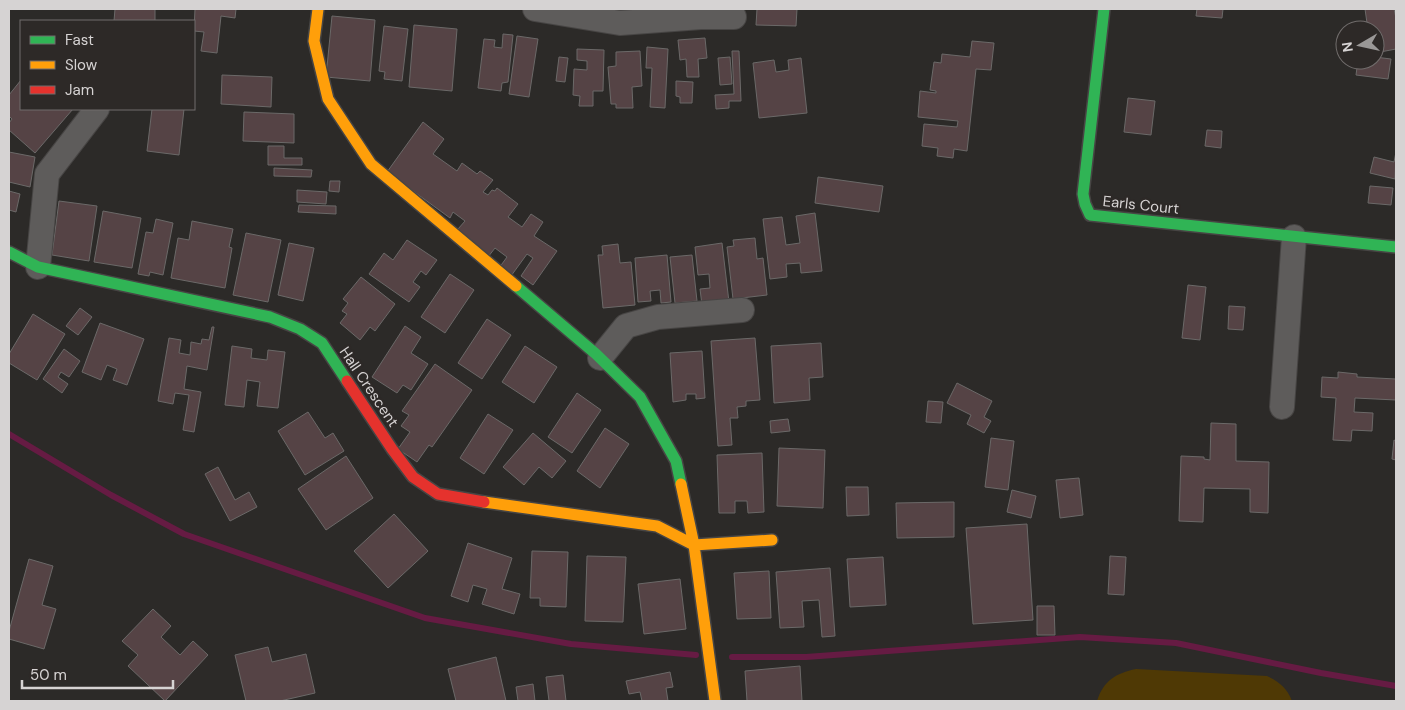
<svg xmlns="http://www.w3.org/2000/svg" width="1405" height="710" font-family="'DM Sans',sans-serif">
	<style>
		.green { fill: #4f3905 }
		.lines { fill: none; stroke-linecap: round; stroke-linejoin: round }
		.stream { stroke: #661b43; stroke-width: 6 }
		.building { fill: #554345; stroke: #6b6968 }
		.street-casing { stroke: #474544; stroke-width: 26 }
		.fast-casing { stroke: #474544; stroke-width: 14 }
		.slow-casing { stroke: #474544; stroke-width: 14 }
		.jam-casing { stroke: #474544; stroke-width: 14 }
		.street { stroke: #5e5c5b; stroke-width: 24 }
		.fast { stroke: #30b455; stroke-width: 11 }
		.slow { stroke: #ff9f0a; stroke-width: 11 }
		.jam { stroke: #e5322d; stroke-width: 11 }
		.labels { text-anchor: middle; dominant-baseline: central; stroke-width: 4.5; stroke-linejoin: round; paint-order: stroke }
		.street-label { font-size: 15px; fill: #d6d3d3; stroke: #2d2927 }
	</style>
	<rect width="100%" height="100%" fill="#2c2a28"/>
	<!-- green -->
	<path class="green" d="M1136,669L1267,676C1279,682 1287,688 1292,701H1097C1103,681 1116,673 1136,669Z"/>
	<g class="lines">
		<!-- stream -->
		<path class="stream" d="M9,434L111,495L184,534L425,618L571,644L696,655
			M732,657H806L1080,637L1176,643L1321,673L1396,686"/>
	</g>
	<!-- building -->
	<path class="building" d="M115,9H155V21H114Z
		M195,9H236L235,18L221,16L217,53L201,51L204,32L194,31Z
		M757,9H797L796,26L756,25Z
		M1197,9H1223L1222,18L1196,16Z
		M1365,9H1394L1396,18V49L1375,53V30H1368Z
		M332,16L375,20L370,81L326,77Z
		M414,25L457,29L452,91L409,87Z
		M384,26L408,29L402,81L384,79L385,72L379,71Z
		M503,34L513,35L508,82L502,83L501,91L478,88L484,39L495,40L494,47L502,48Z
		M517,36L538,39L529,97L509,94Z
		M705,38L707,58L698,59L699,77H687L686,59L680,60L678,40Z
		M972,41L994,43L991,70L976,69L967,151L954,149L953,158L937,156L938,148L922,146L924,124L957,127L958,121L918,117L920,91L936,93V91L930,90L934,62L941,63L942,54L970,57Z
		M647,47L668,49L665,108L650,107L652,68H646Z
		M577,49L604,50L603,91H593V106H579L580,96L573,95L574,69L587,70V61L577,60Z
		M640,51L642,86L632,87L633,108H616V104H611L608,67L616,66V52Z
		M732,51H739L741,101H729V108L716,109L715,95L734,94Z
		M559,57L568,58L565,82L556,81Z
		M730,57L732,84L720,85L718,58Z
		M1375,57L1391,59L1388,79L1356,75L1358,60H1375Z
		M801,58L807,113L759,118L753,63L774,60L776,72L789,70L788,60Z
		M222,75L272,77L271,107L221,104Z
		M21,80V109H73L35,153L9,130V123L12,119L9,116V95Z
		M676,81L693,82L692,103H680V97L676,96Z
		M1128,98L1155,101L1151,135L1124,132Z
		M152,109H184L179,155L147,151Z
		M244,112L294,114V143L243,141Z
		M423,122L444,139L433,154L457,171L462,163L477,174L480,171L493,180L483,192L488,195L492,190L495,191L497,188L518,204L508,217L522,227L531,214L543,222L534,236L557,251L533,285L521,276L533,258L527,254L511,276L499,268L507,257L495,248L488,257L458,229L465,221L453,212L450,218L387,172Z
		M1207,130L1222,131L1221,148L1205,146Z
		M268,146H284V158H302V165H268Z
		M9,152L35,157L30,187L9,182Z
		M1396,152L1395,179L1370,173L1374,157L1394,162Z
		M274,168L312,170L311,177L274,176Z
		M818,177L883,186L879,212L815,203Z
		M330,181H340L339,192L329,191Z
		M1370,186L1393,188L1391,205L1368,203Z
		M297,190L327,192L326,204L297,202Z
		M9,191L20,194L16,212L9,210Z
		M59,201L97,206L89,261L52,255Z
		M299,205L336,206V214L298,212Z
		M103,211L141,218L132,268L94,262Z
		M815,213L822,271L801,273L800,263L786,264L787,277L770,279L763,219L782,217L786,245L800,243L796,216Z
		M156,219L173,223L163,275L150,272L149,276L138,274L146,232L153,233Z
		M192,221L233,229L229,247L232,248L225,288L171,278L178,238L189,240Z
		M246,233L281,240L268,302L233,295Z
		M755,238L757,259L763,258L767,295L733,299L727,247L734,246L733,240Z
		M407,240L437,260L426,275L421,271L413,282L420,287L409,302L369,274L384,253L393,260Z
		M289,243L314,248L303,301L278,295Z
		M722,243L729,302L702,305L700,289L710,288L709,274L698,275L695,247Z
		M618,244L620,263L631,262L635,305L603,308L598,255H603L602,246Z
		M667,255L671,302L661,303L660,290L650,291L651,301L638,302L635,258Z
		M692,255L697,301L675,303L670,257Z
		M450,274L474,290L445,333L421,317Z
		M361,277L395,304L375,331L370,327L360,340L340,323L347,314L342,311L348,303L343,299Z
		M1188,285L1206,287L1200,340L1182,338Z
		M1229,306L1245,307L1243,330L1228,329Z
		M80,308L92,317L78,335L66,326Z
		M33,314L65,334L37,380L9,363V354Z
		M487,319L511,335L482,379L458,363Z
		M100,323L144,339L127,385L113,380L117,369L107,365L101,380L82,372Z
		M405,326L421,337L411,353L428,364L411,390L403,385L397,393L372,377Z
		M212,327H214L207,370L187,366L184,389L201,392L194,432L183,430L189,395L175,393L173,404L158,401L169,338L181,340L179,353L190,355L191,342L201,344L202,339L209,340Z
		M755,338L760,400L746,401V406L737,407L738,418H730L732,445L718,446L711,341Z
		M821,343L823,377L809,378L810,400L774,403L771,346Z
		M232,346L252,349L251,358L267,360L268,350L285,352L278,408L257,406L260,382L247,380L244,407L225,405Z
		M525,346L557,367L534,403L502,382Z
		M64,349L80,361L69,377L61,372L58,377L68,384L62,393L43,379Z
		M702,351L705,398L696,399V394H686V400L673,402L670,353Z
		M435,364L472,390L432,447L429,445L417,462L398,449L410,432L401,426L409,415L402,411Z
		M1338,372L1357,374V377L1396,379V400L1355,398L1354,412L1373,413L1372,431L1352,430L1351,441L1333,440L1336,398L1321,397L1322,377L1338,378Z
		M957,383L992,401L984,417L991,421L984,433L967,424L971,415L947,403Z
		M577,393L601,410L572,453L548,437Z
		M928,401L943,402L941,423L926,422Z
		M308,412L325,438L333,433L344,451L305,475L278,431Z
		M488,414L513,430L484,474L460,458Z
		M788,419L790,431L771,433L770,421Z
		M1211,423L1236,424V461L1269,462L1268,513L1250,512V489L1204,488L1203,522L1179,521L1181,456L1204,457V459L1210,460Z
		M605,428L629,444L600,488L577,471Z
		M533,433L566,461L552,478L539,467L524,485L503,467Z
		M991,438L1014,441L1008,490L985,487Z
		M1394,440L1396,441V460L1392,459Z
		M779,448L825,450L823,508L777,506Z
		M762,453L764,512L748,513L747,501H735V513H719L717,455Z
		M346,456L373,498L326,530L298,489Z
		M218,467L235,500L249,492L257,507L230,521L205,474Z
		M1079,478L1083,515L1060,518L1056,480Z
		M846,487H868L869,515L847,516Z
		M1012,490L1036,496L1031,518L1007,512Z
		M954,502V537L897,538L896,503Z
		M394,514L428,551L388,588L354,551Z
		M1027,524L1033,620L973,624L966,528Z
		M468,543L512,558L502,589L520,594L514,614L482,604L487,589L473,585L468,602L451,596Z
		M532,551L568,552L566,607L540,606V598H530Z
		M587,556L626,557L623,622L585,621Z
		M1110,556L1126,557L1124,595L1108,594Z
		M883,557L886,605L850,607L847,559Z
		M29,559L53,566L42,605L56,609L44,649L9,639V631Z
		M830,568L835,636L822,637L819,600L802,601L804,627L780,628L776,572Z
		M769,571L771,618L737,619L734,573Z
		M680,579L686,629L644,634L638,584Z
		M1037,606H1054L1055,635H1037Z
		M153,609L171,626L161,637L180,655L193,641L208,655L165,701L128,666L138,655L122,641Z
		M268,647L272,662L306,654L315,693L280,701H246L235,655Z
		M496,657L506,701H456L448,669Z
		M800,666L802,701H747L745,671Z
		M670,672L673,687L666,688L668,701H642L640,692L629,694L626,681Z
		M563,675L566,701H549L546,677Z
		M533,684L535,701H518L516,687Z"/>
	<g class="lines">
		<!-- street casing -->
		<g class="street-casing">
			<path id="street" d="M535,9L620,23L701,17H734
				M38,267L47,174L97,109
				M600,358L626,326L658,317L742,310
				M1282,407L1294,237"/>
		</g>
		<!-- fast casing -->
		<g class="fast-casing">
			<path id="fast" d="M1104,9L1083,194L1085,204L1090,215L1396,247
				M9,252L38,267L270,317L300,329L322,343L347,381
				M516,286L596,354L640,397L676,461L681,484"/>
		</g>
		<!-- slow casing -->
		<g class="slow-casing">
			<path id="slow" d="M318,9L314,41L328,99L371,164L516,286
				M681,484L694,545L715,701
				M484,502L657,526L694,545L772,540"/>
		</g>
		<!-- jam casing -->
		<g class="jam-casing">
			<path id="jam" d="M347,381L392,449L413,477L438,494L484,502"/>
		</g>
		<!-- street -->
		<use href="#street" class="street"/>
		<!-- fast -->
		<use href="#fast" class="fast"/>
		<!-- slow -->
		<use href="#slow" class="slow"/>
		<!-- jam -->
		<use href="#jam" class="jam"/>
	</g>
	<g class="labels">
		<!-- street labels -->
		<g class="street-label">
			<text transform="translate(1141 205) rotate(6)">Earls Court</text>
			<text transform="translate(369 387) rotate(56)">Hall Crescent</text>
		</g>
	</g>
	<!-- border -->
	<rect width="1405" height="710" fill="none" stroke="#d6d3d3" stroke-width="20"/>
	<!-- legend -->
	<rect x="20" y="20" width="175" height="90" fill="#2d2927" stroke="#716d6c"/>
	<rect x="30" y="36" width="25" height="8" fill="#30b455" stroke="#716d6c"/>
	<text x="65" y="45" font-size="15" fill="#d6d3d3">Fast</text>
	<rect x="30" y="61" width="25" height="8" fill="#ff9f0a" stroke="#716d6c"/>
	<text x="65" y="70" font-size="15" fill="#d6d3d3">Slow</text>
	<rect x="30" y="86" width="25" height="8" fill="#e5322d" stroke="#716d6c"/>
	<text x="65" y="95" font-size="15" fill="#d6d3d3">Jam</text>
	<!-- north arrow -->
	<g transform="translate(1360 45) rotate(261)"><circle r="24" fill="#2d2927" stroke="#716d6c"/>
	<path d="M0-4L9 19L0 12L-9 19Z" fill="#9a9897"/>
	<text y="-8" font-size="14" font-weight="bold" text-anchor="middle" fill="#d6d3d3">N</text>
	</g>
	<!-- scale -->
	<path d="M22 680v8h151v-8" fill="none" stroke="#d6d3d3" stroke-width="2.5"/>
	<text x="30" y="680" font-size="15" fill="#d6d3d3" stroke="#2d2927" stroke-width="4" paint-order="stroke">50 m</text>
</svg>
